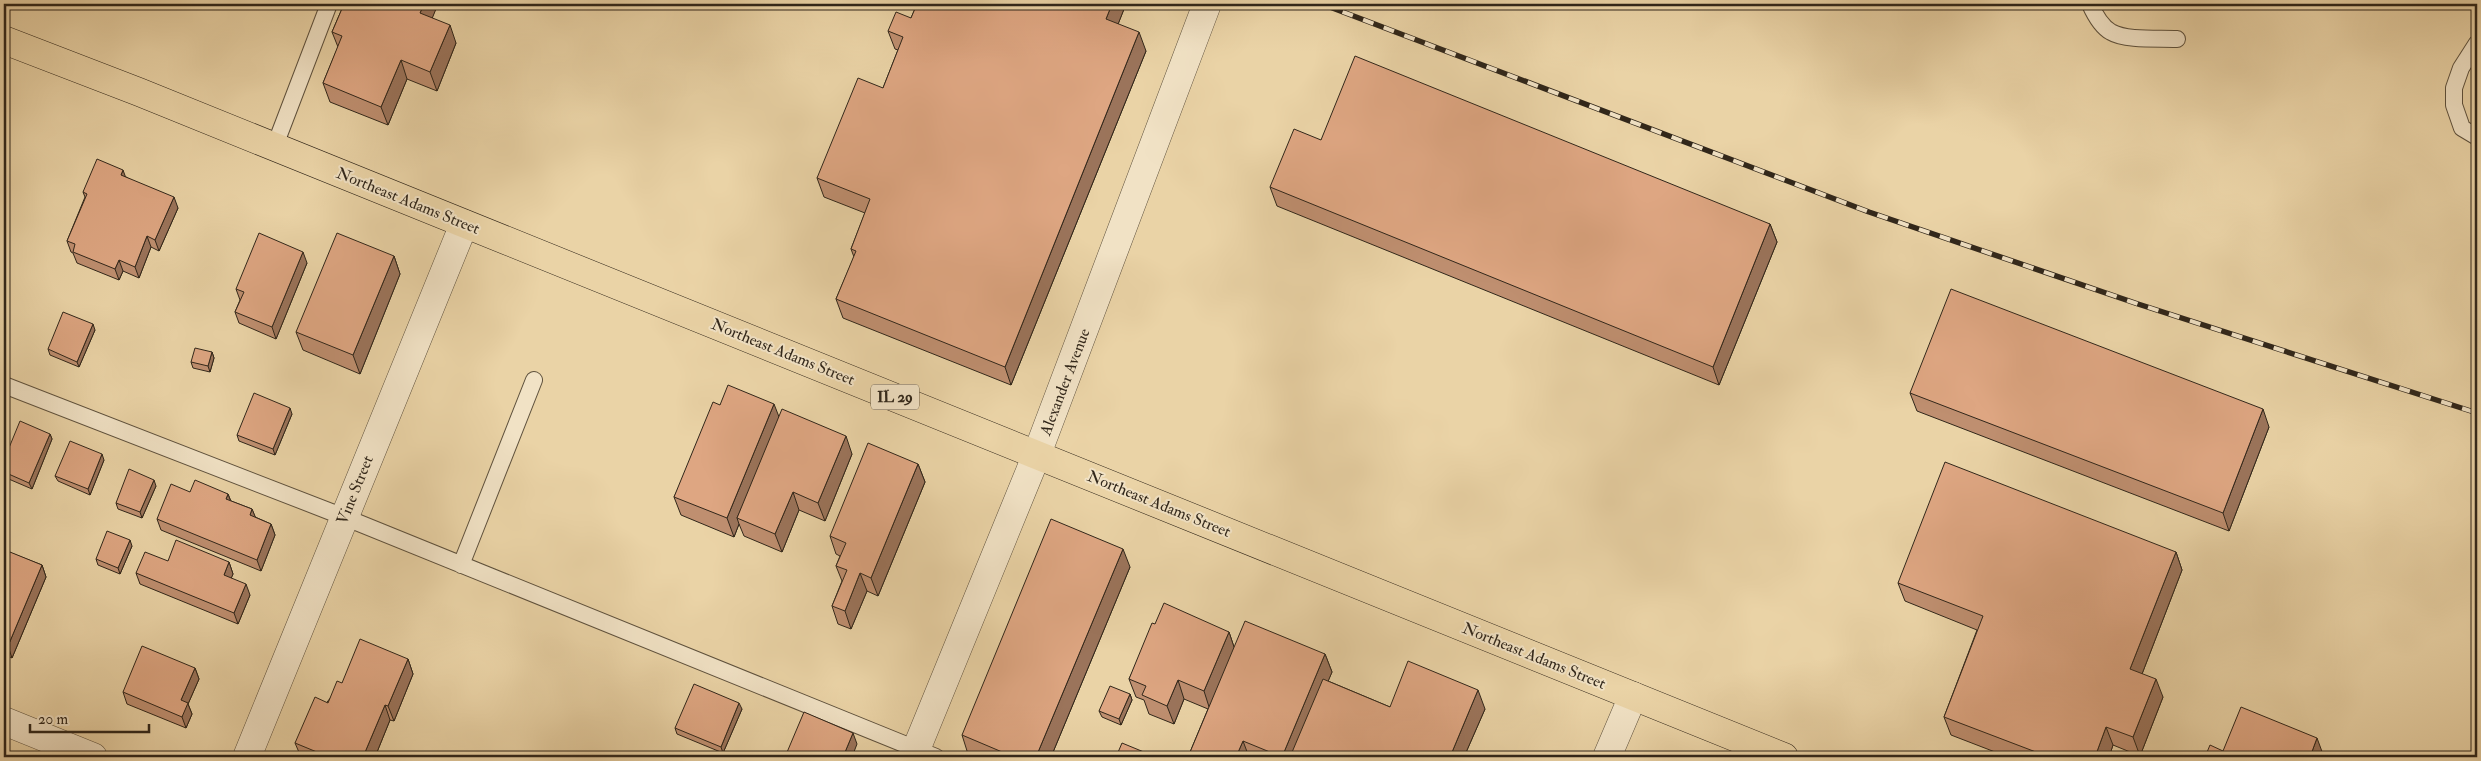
<svg xmlns="http://www.w3.org/2000/svg" width="2481" height="761" font-family="'IM FELL Double Pica',serif">
	<style>
		.lines { fill: none; stroke-linecap: round; stroke-linejoin: round }
		.service-casing { stroke: #5e513d; stroke-width: 18 }
		.minor-casing { stroke: #5e513d; stroke-width: 29 }
		.primary-casing { stroke: #30261a; stroke-width: 29 }
		.service { stroke: #f1e2c5; stroke-width: 16 }
		.minor { stroke: #f1e2c5; stroke-width: 28 }
		.primary { stroke: #ead3a6; stroke-width: 28 }
		.rail-casing { stroke: #30261a; stroke-width: 5.5 }
		.rail { stroke: #f1e2c5; stroke-width: 4; stroke-dasharray: 11; stroke-linecap: butt }
		.wall { fill: #bf8f70; stroke: #30261a }
		.shaded-wall { fill: #9b745b; stroke: #30261a }
		.building { fill: #dea682; stroke: #30261a }
		.labels { text-anchor: middle; dominant-baseline: central; stroke-width: 4; stroke-linejoin: round; paint-order: stroke }
		.shield { fill: #f1e2c5; stroke: #6a5e4d; stroke-width: 1 }
		.shield-label { font-size: 15px; font-weight: bold; fill: #30261a }
		.street-label { font-size: 16px; fill: #30261a; stroke: #f1e2c5 }
	</style>
	<rect width="100%" height="100%" fill="#ead3a6"/>
	<filter id="stains"><feTurbulence type="fractalNoise" baseFrequency=".004" numOctaves="4"/><feColorMatrix values="0 0 0 0 .2 0 0 0 0 .09 0 0 0 0 .02 0 0 0 .5 -.17"/></filter>
	<radialGradient id="worn" r=".72"><stop offset=".6" stop-color="#630" stop-opacity="0"/><stop offset="1" stop-color="#630" stop-opacity=".3"/></radialGradient>
	<g class="lines">
		<!-- service casing -->
		<g class="service-casing">
			<path id="service" d="M2090,4C2094,13 2102,27 2111,32C2126,41 2160,38 2177,39
				M2477,43L2461,68L2454,88V105L2462,128L2477,137
				M274,148L329,4
				M4,385L344,517L936,757
				M461,565L534,380"/>
		</g>
		<!-- minor casing -->
		<g class="minor-casing">
			<path id="minor" d="M4,721L93,757
				M247,757L464,224
				M913,757L1037,454L1207,4
				M1607,757L1633,696"/>
		</g>
		<!-- primary casing -->
		<g class="primary-casing">
			<path id="primary" d="M4,40L139,92L1784,757"/>
		</g>
		<!-- service -->
		<use href="#service" class="service"/>
		<!-- minor -->
		<use href="#minor" class="minor"/>
		<!-- primary -->
		<use href="#primary" class="primary"/>
		<!-- rail casing -->
		<g class="rail-casing">
			<path id="rail" d="M1322,4L1869,212L2138,304L2477,413"/>
		</g>
		<!-- rail -->
		<use href="#rail" class="rail"/>
	</g>
	<!-- wall -->
	<path class="wall" d="M344,4H438L432,17L456,43L437,91L407,79L388,125L330,102L323,83L338,47L332,32Z
		M917,4H1126L1118,24L1146,51L1011,385L843,318L836,299L854,257L851,249L865,213L824,197L817,178L883,88L898,50L895,49L888,31L911,18Z
		M1321,140L1770,224L1777,242L1719,385L1277,206L1270,187Z
		M126,177L178,208L159,251L151,247L139,278L123,271L119,280L77,263L73,253L71,252L67,241L85,197L83,192Z
		M394,256L400,274L360,374L303,350L296,332Z
		M307,263L276,339L239,323L235,312L240,300L236,289Z
		M95,330L79,367L50,355L48,349Z
		M212,352L214,358L210,372L193,368L191,362Z
		M1910,393L2269,427L2229,531L1917,411Z
		M720,405L779,417L852,454L825,521L799,510L782,552L744,536L739,524L734,537L681,515L674,497Z
		M292,414L275,455L239,441L237,435Z
		M50,434L52,439L32,489L4,477V460Z
		M104,460L90,495L58,481L55,476Z
		M918,464L925,482L878,596L867,591L851,629L838,624L832,606L842,581L836,566L840,556L836,554L830,536Z
		M156,486L142,518L118,509L116,503Z
		M190,492L228,494L231,501L252,509L255,517L271,524L275,535L261,571L161,530L157,519Z
		M4,542L6,551L42,565L46,577L12,658L4,654Z
		M132,546L120,574L98,565L96,559Z
		M2176,552L2182,570L2142,674L2163,697L2140,756L2113,745L2109,757H2008L1951,735L1944,717L1977,630L1905,601L1898,583Z
		M229,562L233,574L231,578L250,595L238,624L140,584L136,573Z
		M1130,567L1051,757H977L968,754L962,735Z
		M1155,624L1229,632L1234,647L1325,654L1332,672L1328,681L1390,707L1485,709L1464,757H1188L1208,709L1184,699L1174,724L1149,714L1144,700L1136,697L1129,679Z
		M408,659L413,674L394,721L390,720L375,757H301L295,743L342,683Z
		M195,668L199,679L188,704L192,714L186,728L127,704L123,692Z
		M1130,694L1132,700L1121,725L1102,717L1099,711Z
		M742,709L723,753L677,734L675,728Z"/>
	<!-- shaded-wall -->
	<path class="shaded-wall" d="M424,4H438L427,31L420,13Z
		M1112,4H1126L1113,37L1106,19Z
		M450,25L456,43L437,91L430,72Z
		M1139,32L1146,51L1011,385L1005,367Z
		M401,60L407,79L388,125L381,107Z
		M123,170L127,181L121,175Z
		M174,197L178,208L159,251L155,240Z
		M1770,224L1777,242L1719,385L1713,367Z
		M147,236L151,247L139,278L135,267Z
		M303,252L307,263L276,339L272,327Z
		M394,256L400,274L360,374L353,355Z
		M119,260L123,271L119,280L115,269Z
		M93,324L95,330L79,367L77,362Z
		M212,352L214,358L210,372L208,366Z
		M774,404L781,422L737,518L739,524L734,537L727,518Z
		M290,408L292,414L275,455L273,449Z
		M2263,409L2269,427L2229,531L2223,513Z
		M50,434L52,439L32,489L29,483Z
		M846,436L852,454L825,521L818,503Z
		M102,454L104,460L90,495L88,489Z
		M918,464L925,482L878,596L871,578Z
		M154,480L156,486L142,518L140,512Z
		M793,492L799,510L782,552L775,534Z
		M228,494L232,505L226,499Z
		M252,509L257,521L250,515Z
		M271,524L275,535L261,571L257,560Z
		M130,540L132,546L120,574L118,568Z
		M4,542L7,551L4,558Z
		M1123,549L1130,567L1051,757H1036Z
		M2176,552L2182,570L2137,687L2130,669Z
		M229,562L233,574L228,586L224,575Z
		M42,565L46,577L12,658L8,646Z
		M860,573L867,591L851,629L845,611Z
		M246,584L250,595L238,624L234,613Z
		M1229,632L1235,650L1210,710L1204,691Z
		M1325,654L1332,672L1296,757H1282Z
		M408,659L413,674L394,721L388,706Z
		M195,668L199,679L188,704L192,714L186,728L182,717L181,700Z
		M2156,679L2163,697L2140,756L2133,737Z
		M1178,680L1184,699L1174,724L1167,706Z
		M1478,690L1485,709L1464,757H1450Z
		M1130,694L1132,700L1121,725L1119,719Z
		M739,703L742,709L723,753L721,747Z
		M385,705L390,720L375,757H363Z
		M2106,727L2113,745L2109,757H2095Z
		M853,733L857,744L852,757H843Z
		M2317,738L2324,757H2310Z
		M1243,741L1249,757H1236Z"/>
	<!-- building -->
	<path class="building" d="M344,4H424L420,13L450,25L430,72L401,60L381,107L323,83L342,36L332,32Z
		M917,4H1112L1106,19L1139,32L1005,367L836,299L856,251L851,249L870,199L817,178L858,78L883,88L903,37L888,31L896,12L911,18Z
		M1355,56L1770,224L1713,367L1270,187L1294,129L1321,140Z
		M97,159L123,170L121,175L174,197L155,240L147,236L135,267L119,260L115,269L73,252L75,244L67,241L87,194L83,192Z
		M259,233L303,252L272,327L235,312L244,292L236,289Z
		M337,233L394,256L353,355L296,332Z
		M1951,289L2263,409L2223,513L1910,393Z
		M63,312L93,324L77,362L48,349Z
		M195,348L212,352L208,366L191,362Z
		M728,385L774,404L727,518L674,497L713,402L720,405Z
		M254,393L290,408L273,449L237,435Z
		M782,409L846,436L818,503L793,492L775,534L737,518Z
		M20,421L50,434L29,483L4,472V460Z
		M70,441L102,454L88,489L55,476Z
		M868,443L918,464L871,578L860,573L845,611L832,606L847,570L836,566L846,543L830,536Z
		M1945,462L2176,552L2130,669L2156,679L2133,737L2106,727L2095,757H2049L1944,717L1983,616L1898,583Z
		M129,469L154,480L140,512L116,503Z
		M195,480L228,494L226,499L252,509L250,515L271,524L257,560L157,519L171,484L190,492Z
		M1051,519L1123,549L1036,757H1014L962,735Z
		M107,531L130,540L118,568L96,559Z
		M176,540L229,562L224,575L246,584L234,613L136,573L145,552L168,561Z
		M5,550L42,565L8,646L4,645V553Z
		M1164,603L1229,632L1204,691L1178,680L1167,706L1142,695L1146,686L1129,679L1152,623L1155,624Z
		M1245,621L1325,654L1282,757L1243,741L1236,757H1188Z
		M360,639L408,659L388,706L385,705L363,757H329L295,743L315,697L328,703L337,681L342,683Z
		M142,646L195,668L181,700L188,703L182,717L123,692Z
		M1408,661L1478,690L1450,757H1290L1323,679L1390,707Z
		M694,684L739,703L721,747L675,728Z
		M1110,686L1130,694L1119,719L1099,711Z
		M2241,707L2317,738L2310,757H2205L2210,745L2223,751Z
		M804,712L853,733L843,757H785Z
		M1122,743L1156,757H1116Z"/>
	<g class="labels">
		<!-- shield labels -->
		<rect class="shield" x="871" y="384.5" width="48" height="25" rx="4"/>
		<g class="shield-label">
			<text x="895" y="397">IL 29</text>
		</g>
		<!-- street labels -->
		<g class="street-label">
			<text transform="translate(408 201) rotate(22)">Northeast Adams Street</text>
			<text transform="translate(783 352) rotate(22)">Northeast Adams Street</text>
			<text transform="translate(1065 382) rotate(-69)">Alexander Avenue</text>
			<text transform="translate(355 490) rotate(-68)">Vine Street</text>
			<text transform="translate(1159 504) rotate(22)">Northeast Adams Street</text>
			<text transform="translate(1534 656) rotate(22)">Northeast Adams Street</text>
		</g>
	</g>
	<!-- margin -->
	<rect width="2481" height="761" fill="none" stroke="#ead3a6" stroke-width="20"/>
	<rect x="5" y="5" width="2471" height="751" fill="none" stroke="#30261a" stroke-width="2.5"/>
	<rect x="10" y="10" width="2461" height="741" fill="none" stroke="#30261a"/>
	<!-- scale -->
	<path d="M30 724v8h119v-8" fill="none" stroke="#30261a" stroke-width="2.5"/>
	<text x="38" y="724" font-size="15" fill="#30261a" stroke="#f1e2c5" stroke-width="4" paint-order="stroke">20 m</text>
	<rect width="100%" height="100%" filter="url(#stains)"/>
	<rect width="100%" height="100%" fill="url(#worn)"/>
</svg>
